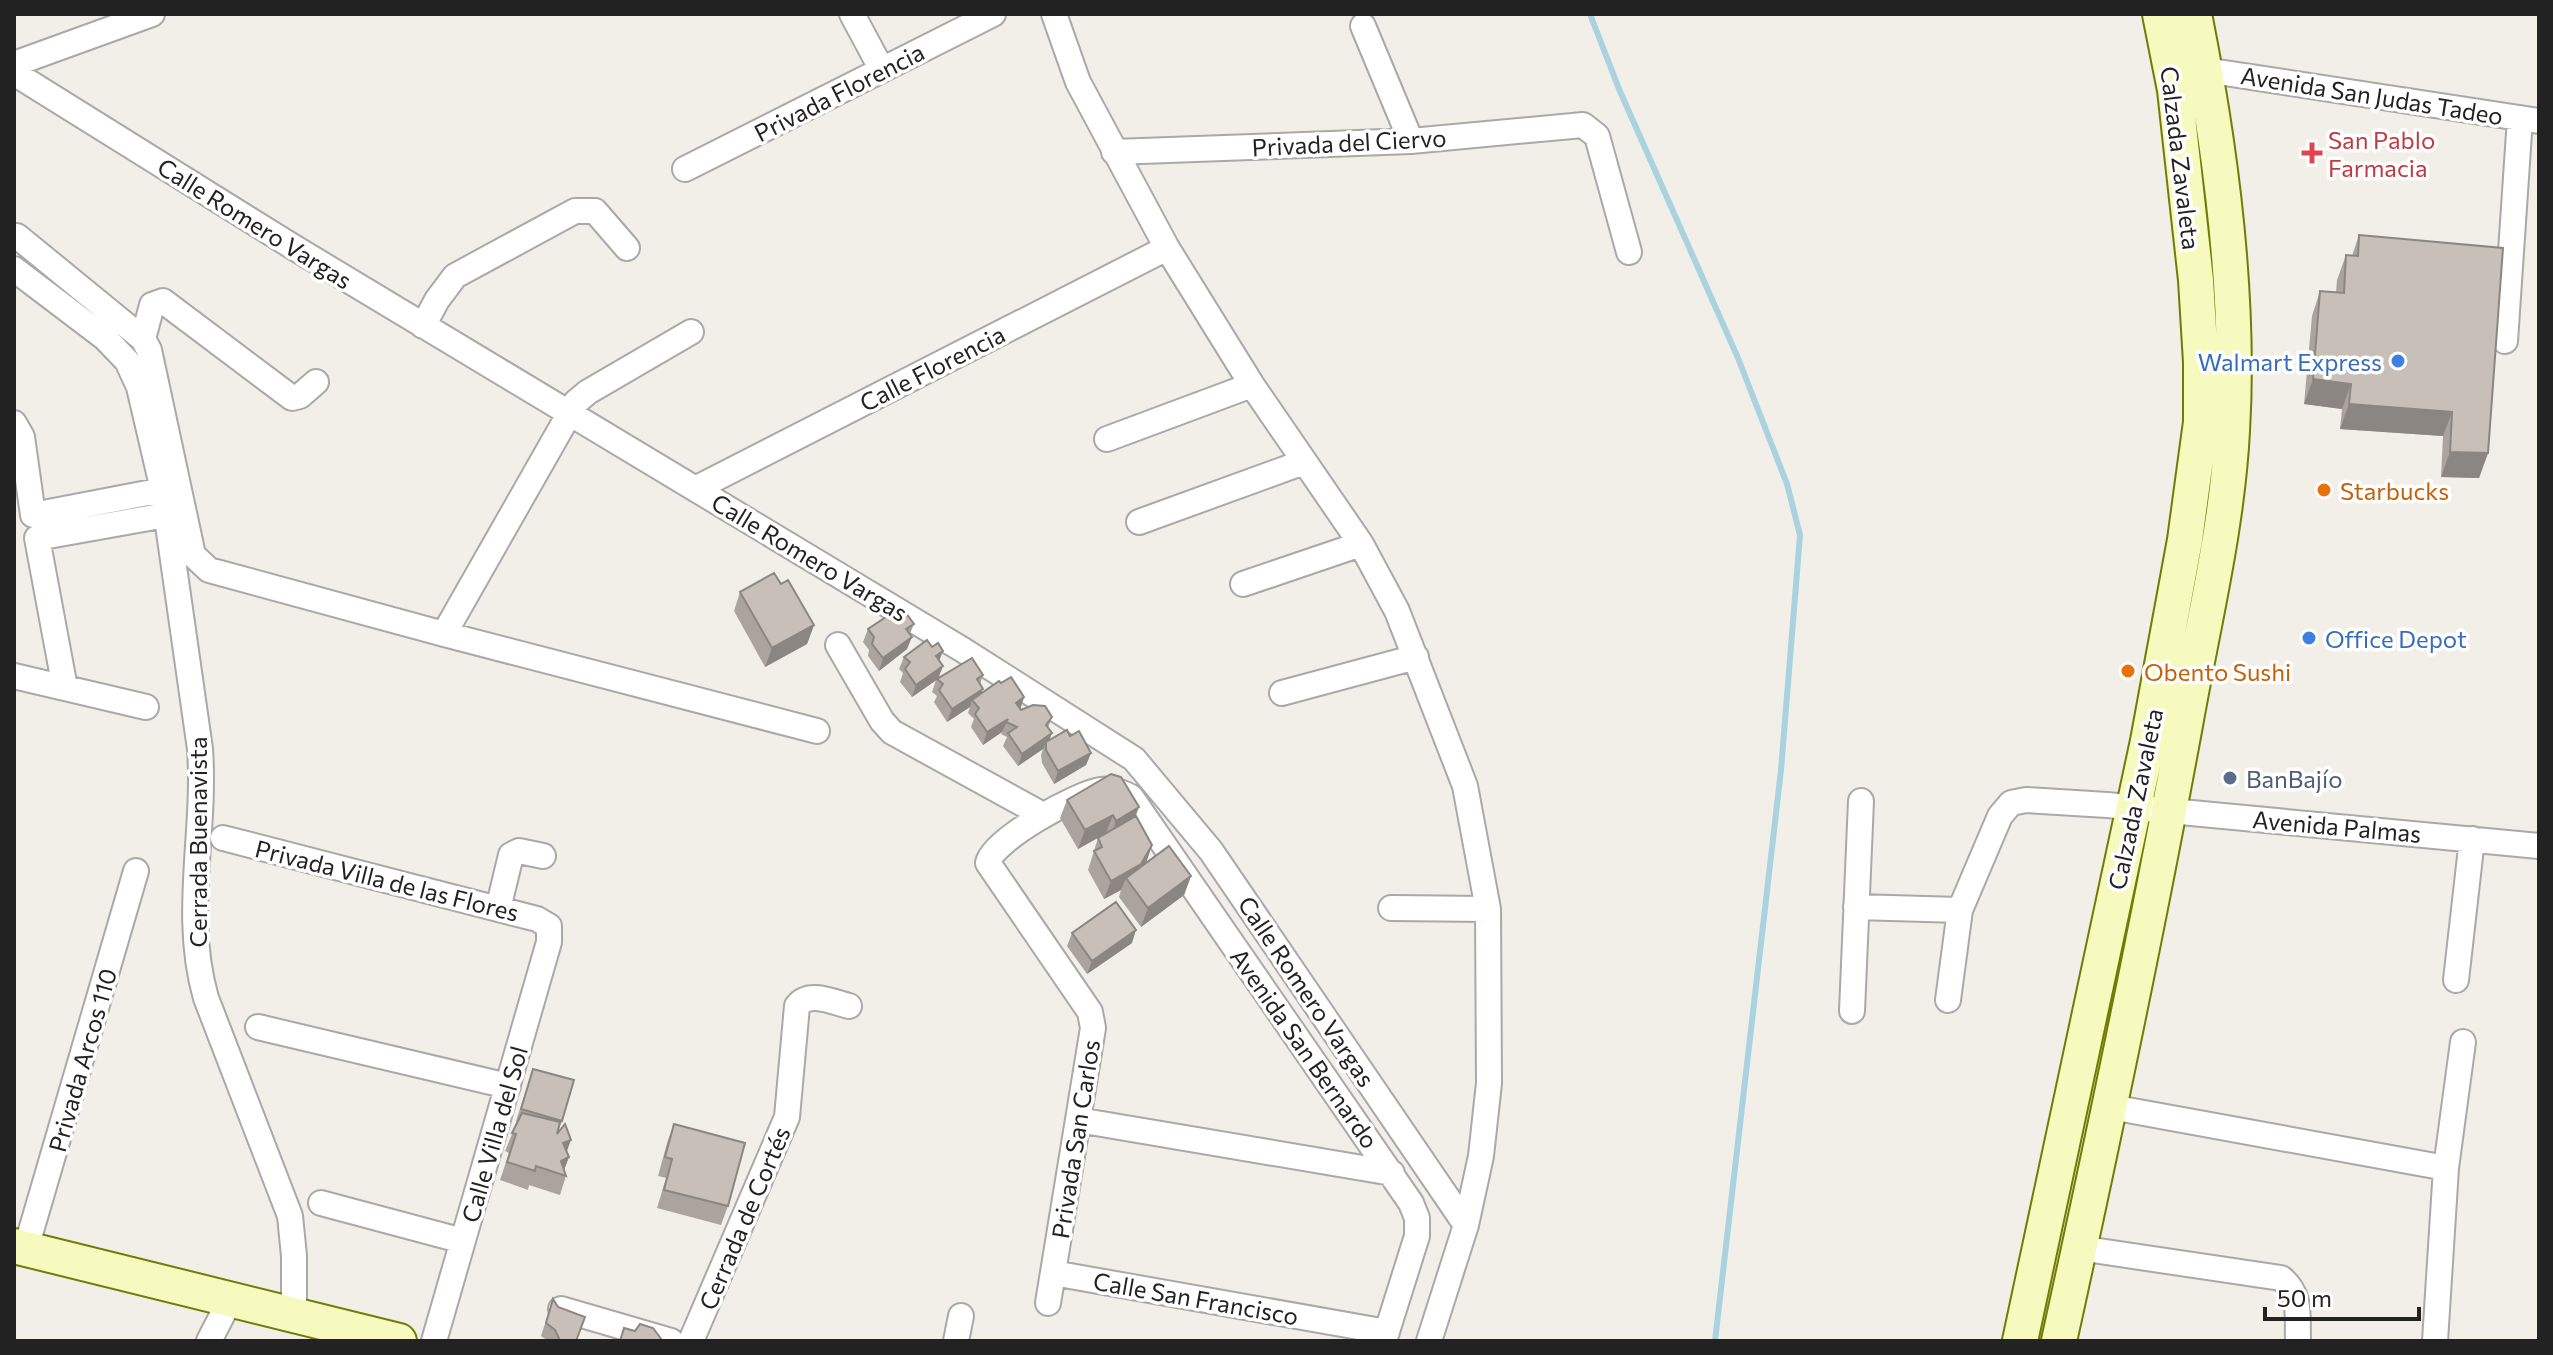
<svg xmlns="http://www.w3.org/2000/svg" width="2553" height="1355" font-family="Commissioner,sans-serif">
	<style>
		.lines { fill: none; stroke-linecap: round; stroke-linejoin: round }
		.stream { stroke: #aad3df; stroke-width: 6 }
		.street-casing { stroke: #a9a9a9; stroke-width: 28 }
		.secondary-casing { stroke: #707d05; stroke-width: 38 }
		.street { stroke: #fff; stroke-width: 24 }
		.secondary { stroke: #f7fabf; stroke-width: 34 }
		.wall { fill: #aba49e }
		.shaded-wall { fill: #8b8681 }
		.building { fill: #c7bfb8; stroke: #8b8681; stroke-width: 2 }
		.health-dot { fill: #e0444e; stroke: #fff; stroke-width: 3 }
		.shop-dot { fill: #3f7fe0; stroke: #fff; stroke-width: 3 }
		.food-dot { fill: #e8710a; stroke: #fff; stroke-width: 3 }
		.service-dot { fill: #5c6f8a; stroke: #fff; stroke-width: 3 }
		.labels { text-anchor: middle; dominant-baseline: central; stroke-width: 7; stroke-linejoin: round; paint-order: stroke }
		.street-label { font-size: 24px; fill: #222; stroke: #fff }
		.health-label { font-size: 24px; fill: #be3a42; stroke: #fff; text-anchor: start }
		.shop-label { font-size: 24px; fill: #366cbe; stroke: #fff; text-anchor: end }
		.food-label { font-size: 24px; fill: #c56008; stroke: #fff; text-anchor: start }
		.service-label { font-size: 24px; fill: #4e5e75; stroke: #fff; text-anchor: start }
	</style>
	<rect width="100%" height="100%" fill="#f2efe9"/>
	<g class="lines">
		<!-- stream -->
		<path class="stream" d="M1590,14L1619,89L1738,358L1787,484L1800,535L1781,770L1715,1341"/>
		<!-- street casing -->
		<g class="street-casing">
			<path id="street" d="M852,14L882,70
				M1054,14L1078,82L1167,248L1252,385L1361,544L1397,611L1465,786L1488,909L1489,1083L1481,1156L1466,1225L1429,1341
				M1363,26L1411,141
				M14,64L152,14
				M2205,70L2539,121
				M14,73L290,245L963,650L1134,759L1211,851L1466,1225
				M1114,152L1411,141L1583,125L1597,136L1629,252
				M685,169L993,14
				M17,236L143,339L149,350L193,555L209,570L444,634L817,731
				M14,269L105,338L127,361L139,387L163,490L200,749C206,833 182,915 206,998L290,1216L294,1256V1316
				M423,326L437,300L455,276L575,211H595L627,248
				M143,339L152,305L163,301L292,398L300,396L316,382
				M2505,341L2520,118
				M14,423L22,437L33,515L163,490
				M1107,439L1252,385
				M697,488L1167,248
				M1139,522L1304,462
				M1243,584L1361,544
				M444,634L576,402L588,392L691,332
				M838,645L882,721L892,732L1043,815
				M14,676L146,707
				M65,688L37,538L166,515
				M1282,693L1416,657
				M223,838L537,919L549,926V942L434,1341
				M1856,907L1960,910
				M1391,908L1488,909
				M498,909L511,855L519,851L543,856
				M2456,980L2472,839
				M1948,1000L1960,910L2000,816L2011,803L2026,800L2107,805L2539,846
				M1852,1011L1861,801
				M258,1027L508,1086
				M2111,1107L2446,1168
				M1078,1120L1392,1173
				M321,1203L463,1241
				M26,1248L136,871
				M2079,1248L2281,1278C2302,1295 2297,1316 2298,1341
				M1053,1273L1387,1332
				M1048,1303L1093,1028L1090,1012L988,863C992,840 1078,793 1101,790C1112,788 1121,792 1131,797L1411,1203L1417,1218V1236L1384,1341
				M561,1309L671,1341
				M209,1341L230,1300
				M691,1341L787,1117L797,1006C809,990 833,1002 849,1006
				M956,1341L961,1316
				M2435,1341L2446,1168L2463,1042"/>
		</g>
		<!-- secondary casing -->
		<g class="secondary-casing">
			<path id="secondary" d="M14,1246L399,1341
				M2020,1341L2148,741L2185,540L2201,422V362L2196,280L2175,90L2160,14
				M2059,1341C2104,1136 2147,931 2185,725C2202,628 2227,529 2232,431C2240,298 2220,145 2194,14"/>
		</g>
		<!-- street -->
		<use href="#street" class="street"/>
		<!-- secondary -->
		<use href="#secondary" class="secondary"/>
	</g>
	<!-- wall -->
	<path class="wall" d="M2359,235L2488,453L2479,478L2441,477L2443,436L2340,429L2342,409L2304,404L2312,316L2320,291L2336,292L2337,280L2346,255L2352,256Z
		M781,584L814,625L807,644L765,667L734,611L740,592Z
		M899,614L914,624L910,634L907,649L879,671L868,656L869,650L863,642L868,629Z
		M943,651L939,661L938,678L983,675L980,684L981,694L1001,683L1024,697L1020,709L1052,717L1048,728L1052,733L1049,740L1070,736L1091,753L1086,765L1054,784L1042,763L1041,755L1043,749L1018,766L1003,746L1007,737L1001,734L1002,732L983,745L971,727L974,719L968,713L970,707L947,722L934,702L937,696L932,692L936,680L912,697L900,682L903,673L899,669L904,657Z
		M1067,800L1136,816L1152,845L1146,863L1191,876L1184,895L1141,927L1119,897L1121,890L1104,899L1088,870L1098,838L1078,849L1060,818Z
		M1072,933L1132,943L1087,974L1067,946Z
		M533,1069L562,1121L557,1134L569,1157L564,1170L566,1176L560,1195L529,1185L528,1190L500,1180L509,1153L505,1151L517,1122L516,1121Z
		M674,1124L728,1206L721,1225L657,1208L666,1178L658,1176L667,1143Z
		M553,1299L576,1341H548L541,1336Z"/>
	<!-- shaded-wall -->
	<path class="shaded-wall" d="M2313,379L2351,384L2342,409L2304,404Z
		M2349,404L2452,412L2443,436L2340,429Z
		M2450,452L2488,453L2479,478L2441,477Z
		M814,625L807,644L765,667L772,648Z
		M912,637L907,649L879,671L883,658Z
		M943,651L938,663L936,656Z
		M943,666L938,679L912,697L916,685Z
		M983,689L978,701L972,700L970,707L947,722L952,709Z
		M1024,697L1020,710L1016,703Z
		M1008,719L1002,732L983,745L987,732Z
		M1052,733L1047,746L1046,742L1043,749L1018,766L1022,754Z
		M1091,753L1086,765L1054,784L1058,771Z
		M1139,807L1132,826L1110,839L1116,821Z
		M1113,815L1106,833L1078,849L1085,830Z
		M1152,845L1146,863L1126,878L1121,890L1104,899L1111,881Z
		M1191,876L1184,895L1141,927L1148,908Z
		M1136,930L1132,943L1087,974L1092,961Z
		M571,1140L564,1159L563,1143Z
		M569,1157L562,1175L561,1161Z"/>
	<!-- building -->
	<path class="building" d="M2359,235L2503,248L2488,453L2450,452L2452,412L2349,404L2351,384L2313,379L2320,291L2344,293L2346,255L2358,256Z
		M774,573L781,584L788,580L814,625L772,648L740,592Z
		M895,611L899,614L905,612L914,624L906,629L912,637L883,658L872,644L874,637L868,629Z
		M927,640L932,647L938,643L943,651L936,656L943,666L916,685L905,669L910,662L904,657Z
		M972,658L983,675L977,679L983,689L952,709L939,690L943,684L937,679Z
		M1011,677L1024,697L1016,703L1021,710L1033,705L1045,706L1052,717L1046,725L1052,733L1022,754L1008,733L1017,727L1006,722L1008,719L987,732L975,714L979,708L972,700L999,681L1001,683Z
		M1067,730L1070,736L1079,731L1091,753L1058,771L1046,750V742Z
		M1111,774L1121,777L1139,807L1116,821L1113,815L1085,830L1067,800Z
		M1136,816L1152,845L1141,864L1111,881L1094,851L1102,847L1098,838Z
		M1169,846L1191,876L1148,908L1126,878Z
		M1116,902L1136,930L1092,961L1072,933Z
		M533,1069L574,1080L562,1121L521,1109Z
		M522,1113L560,1122L557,1134L565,1124L571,1140L563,1143L569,1157L561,1161L566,1176L536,1166L535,1171L507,1162L516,1134L512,1133Z
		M674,1124L745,1143L728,1206L664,1190L672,1159L665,1157Z
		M553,1299L558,1307L585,1317L576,1341H558L559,1338L555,1330L546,1323Z
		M640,1324L653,1328L662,1340V1341H620L624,1328L635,1331Z"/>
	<!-- markers -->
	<path class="health-dot" d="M2308 141h8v8h8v8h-8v8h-8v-8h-8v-8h8z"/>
	<g class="shop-dot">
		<circle cx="2398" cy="361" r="8"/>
		<circle cx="2309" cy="638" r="8"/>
	</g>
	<g class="food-dot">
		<circle cx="2324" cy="490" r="8"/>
		<circle cx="2128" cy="671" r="8"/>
	</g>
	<circle class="service-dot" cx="2230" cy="778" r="8"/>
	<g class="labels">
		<!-- street labels -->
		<g class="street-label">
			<text transform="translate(839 92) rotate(-27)">Privada Florencia</text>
			<text transform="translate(2372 95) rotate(9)">Avenida San Judas Tadeo</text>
			<text transform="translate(1349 142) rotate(-3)">Privada del Ciervo</text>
			<text transform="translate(2181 158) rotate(83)">Calzada Zavaleta</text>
			<text transform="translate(255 223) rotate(32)">Calle Romero Vargas</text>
			<text transform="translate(932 368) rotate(-27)">Calle Florencia</text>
			<text transform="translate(810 557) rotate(31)">Calle Romero Vargas</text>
			<text transform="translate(2135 799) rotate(-78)">Calzada Zavaleta</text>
			<text transform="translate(2337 826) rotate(5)">Avenida Palmas</text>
			<text transform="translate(197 842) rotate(-90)">Cerrada Buenavista</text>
			<text transform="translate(387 880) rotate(14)">Privada Villa de las Flores</text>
			<text transform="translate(1307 991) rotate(56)">Calle Romero Vargas</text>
			<text transform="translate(1305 1048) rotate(55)">Avenida San Bernardo</text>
			<text transform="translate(82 1060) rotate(-74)">Privada Arcos 110</text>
			<text transform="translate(494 1134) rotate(-74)">Calle Villa del Sol</text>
			<text transform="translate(1075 1139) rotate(-81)">Privada San Carlos</text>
			<text transform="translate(744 1218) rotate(-67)">Cerrada de Cortés</text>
			<text transform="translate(1196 1298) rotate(10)">Calle San Francisco</text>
		</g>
		<!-- health labels -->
		<g class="health-label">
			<text x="2328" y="139">San Pablo<tspan x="2328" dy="28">Farmacia</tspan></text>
		</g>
		<!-- shop labels -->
		<g class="shop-label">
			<text x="2382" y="361">Walmart Express</text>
			<text x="2325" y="638" text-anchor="start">Office Depot</text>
		</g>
		<!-- food labels -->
		<g class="food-label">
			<text x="2340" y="490">Starbucks</text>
			<text x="2144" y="671">Obento Sushi</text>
		</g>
		<!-- service labels -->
		<g class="service-label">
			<text x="2246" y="778">BanBajío</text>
		</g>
	</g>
	<!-- border -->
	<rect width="2553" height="1355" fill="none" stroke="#222222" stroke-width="32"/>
	<!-- scale -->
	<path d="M2265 1307v12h154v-12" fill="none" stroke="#222222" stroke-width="4"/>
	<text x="2277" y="1307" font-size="24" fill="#222222" stroke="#ffffff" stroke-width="6" paint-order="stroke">50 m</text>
</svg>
